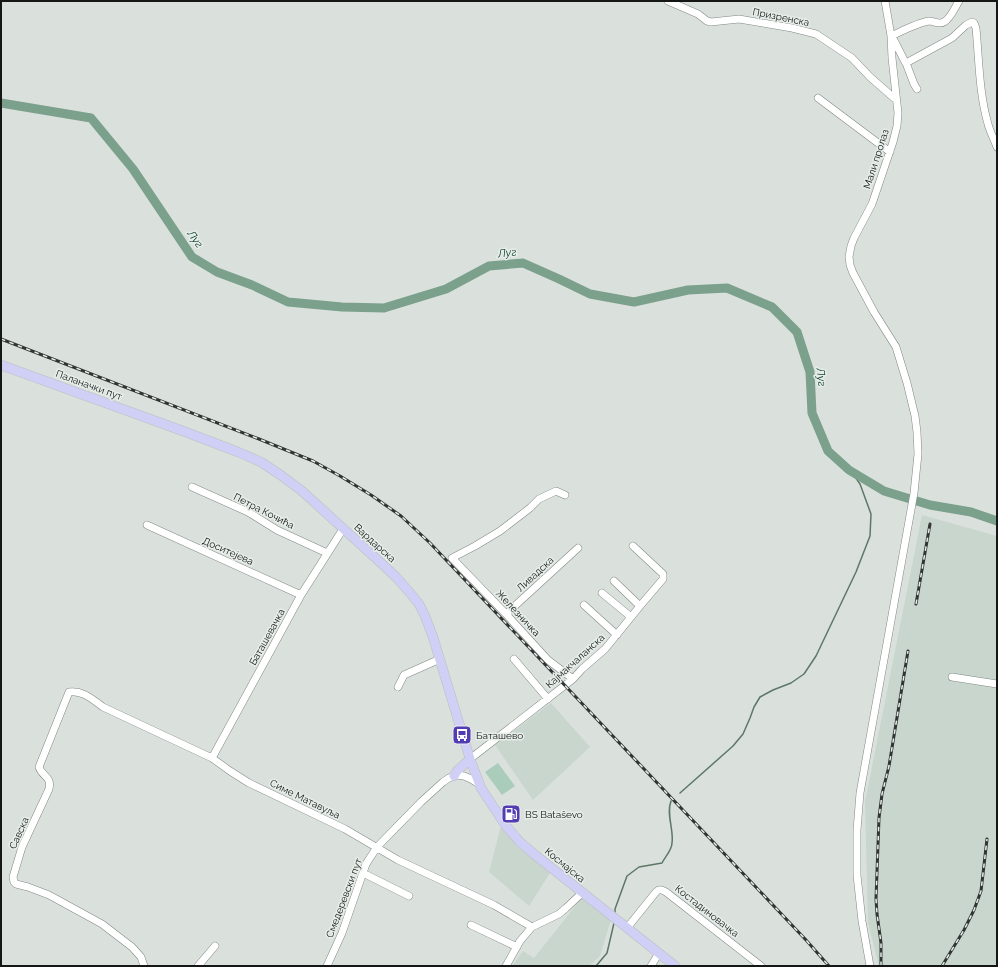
<svg xmlns="http://www.w3.org/2000/svg" width="998" height="967" font-family="Raleway,sans-serif">
	<style>
		.built { fill: #c8d6ce }
		.green { fill: #aaccba }
		.lines { fill: none; stroke-linecap: round; stroke-linejoin: round }
		.stream { stroke: #5c7768; stroke-width: 1.5 }
		.river { stroke: #7ba08c; stroke-width: 9 }
		.minor-casing { stroke: #818884; stroke-width: 8 }
		.major-casing { stroke: #bdbebd; stroke-width: 10 }
		.minor { stroke: #fff; stroke-width: 7 }
		.major { stroke: #d0cff5; stroke-width: 9 }
		.rail-casing { stroke: #313432; stroke-width: 3 }
		.rail { stroke: #e7eeea; stroke-width: 1.5; stroke-dasharray: 4.5; stroke-linecap: butt }
		.labels { text-anchor: middle; dominant-baseline: central; stroke-width: 3; stroke-linejoin: round; paint-order: stroke }
		.street-label { font-size: 10px; fill: #141715; stroke: #e7eeea }
		.poi-label { font-size: 10px; fill: #141715; stroke: #e7eeea; text-anchor: start }
		.water-label { font-size: 11px; font-style: italic; fill: #003622; stroke: #e7eeea }
	</style>
	<rect width="100%" height="100%" fill="#dae1dd"/>
	<!-- built -->
	<path class="built" d="M922,515L997,536V966H879L868,923L865,802Z
		M551,703L590,747L533,800L495,745Z
		M501,826L550,873L529,906L489,872Z
		M582,897L611,920L600,956L589,966H512L523,951L534,958L577,904Z"/>
	<!-- green -->
	<path class="green" d="M498,763L515,786L502,795L485,772Z"/>
	<g class="lines">
		<!-- stream -->
		<path class="stream" d="M680,793L733,746L743,734L750,718L754,707L760,697L773,690L791,683L804,674L816,656L856,572L870,536L871,514L860,484L851,471
			M615,913V909L627,876L639,867L662,863C665,857 672,850 672,843C674,830 666,814 671,801
			M596,966L607,953L614,923"/>
		<!-- river -->
		<path class="river" d="M1,103L91,118L133,169L192,257L217,272L252,285L288,302L342,307L384,308L446,289L489,266L523,263L559,279L590,294L634,302L688,290L727,288L772,307L797,332L810,372L812,413L828,451L849,470L884,491L930,505L971,512L997,521"/>
		<!-- minor casing -->
		<g class="minor-casing">
			<path id="minor" d="M668,1L698,14L707,21L711,22L739,19L792,28L816,34L852,58L870,77L894,98L896,99
				M891,36L895,42L905,62L906,63L952,38L966,25L972,22L974,23L976,28C979,59 979,93 988,124C990,132 994,139 997,147
				M891,36C902,31 917,23 929,21C934,21 939,25 944,22C951,18 955,7 959,1
				M906,63L914,84L917,89
				M818,98L890,152
				M192,487L248,512L277,530L327,553
				M565,495L556,491L539,499L530,508L500,531L475,546L452,558L506,614L548,660L573,679
				M147,525L301,595
				M614,581L640,606
				M602,593L631,617
				M584,605L617,635
				M506,614L578,548
				M514,659L548,699
				M952,677L997,684
				M398,687L404,675L440,659
				M212,758L301,595L343,529
				M470,759L573,679L582,669L605,649L640,606L663,579V574L633,546
				M363,873L409,896
				M471,925L517,947
				M627,928L656,892C659,889 661,889 666,892L761,966
				M144,966L141,957L132,947L102,924L49,895L28,887L16,884L14,882L13,877L22,847L49,789C52,776 42,777 39,767L69,692C83,690 93,700 103,707L212,758L230,771L249,783L345,829L398,860L494,905L532,927
				M198,966L215,946
				M327,966L342,933L366,864L377,847L421,802L443,782L449,778L457,775L464,776L471,779L479,784
				M506,966L520,941L532,927L559,914L566,908L582,893
				M651,966L659,953
				M870,966L862,921L857,875V830L860,793L914,493L918,454L917,432L915,416L907,383L896,347L874,312L853,273L850,265L849,257L851,246L854,238L872,204L893,142L897,126L898,113L892,58L891,36L885,1"/>
		</g>
		<!-- major casing -->
		<g class="major-casing">
			<path id="major" d="M1,365L183,431L238,452L261,462L282,476L302,491L381,563L396,577L411,594L419,604L425,616L433,637L470,759L481,788L506,826L520,842L534,854L675,966
				M454,776L457,771L470,759"/>
		</g>
		<!-- minor -->
		<use href="#minor" class="minor"/>
		<!-- major -->
		<use href="#major" class="major"/>
		<!-- rail casing -->
		<g class="rail-casing">
			<path id="rail" d="M1,339L259,439L313,461L340,476L371,495L401,516L430,543L806,940L829,966
				M916,604L930,524
				M881,966V943L877,914L876,899L879,818L882,794L889,766L908,651
				M942,966L964,930L974,910L981,891L987,839"/>
		</g>
		<!-- rail -->
		<use href="#rail" class="rail"/>
	</g>
	<!-- icons -->
	<defs>
		<g id="bus-square" transform="scale(1)"><rect x="-9" y="-9" width="18" height="18" rx="4" fill="#523bb3" stroke="#e7eeea"/><path d="M-5-6H5V4H4V6H2V4H-2V6H-4V4H-5ZM-3.5-4V0h7V-4ZM-3.5 1.2v1.5H-2V1.2ZM2 1.2v1.5H3.5V1.2Z" fill="#fff"/></g>
		<g id="fuel-square" transform="scale(1)"><rect x="-9" y="-9" width="18" height="18" rx="4" fill="#523bb3" stroke="#e7eeea"/><path d="M-5.5-6h7V0h2V4h1.3V-2.5L3-4.5l.8-.8L6-3V5H2.5V1h-1V6h-7ZM-4.2-4.7v3.2H.2V-4.7Z" fill="#fff"/></g>
	</defs>
	<g fill-rule="evenodd">
		<use href="#bus-square" x="462" y="735"/>
		<use href="#fuel-square" x="511" y="814"/>
	</g>
	<g class="labels">
		<!-- street labels -->
		<g class="street-label">
			<text transform="translate(781 17) rotate(11)">Призренска</text>
			<text transform="translate(876 159) rotate(-72)">Мали пролаз</text>
			<text transform="translate(89 385) rotate(20)">Паланачки пут</text>
			<text transform="translate(264 511) rotate(27)">Петра Кочића</text>
			<text transform="translate(375 543) rotate(42)">Вардарска</text>
			<text transform="translate(228 551) rotate(24)">Доситејева</text>
			<text transform="translate(535 574) rotate(-43)">Ливадска</text>
			<text transform="translate(518 613) rotate(47)">Железничка</text>
			<text transform="translate(267 637) rotate(-61)">Баташевачка</text>
			<text transform="translate(575 661) rotate(-42)">Кајмакчаланска</text>
			<text transform="translate(305 799) rotate(26)">Симе Матавуља</text>
			<text transform="translate(19 833) rotate(-66)">Савска</text>
			<text transform="translate(565 865) rotate(39)">Космајска</text>
			<text transform="translate(344 898) rotate(-69)">Смедеревски пут</text>
			<text transform="translate(707 911) rotate(38)">Костадиновачка</text>
		</g>
		<!-- poi labels -->
		<g class="poi-label">
			<text x="476" y="735">Баташево</text>
			<text x="525" y="814">BS Bataševo</text>
		</g>
		<!-- water labels -->
		<g class="water-label">
			<text transform="translate(195 239) rotate(54)">Луг</text>
			<text transform="translate(507 253) rotate(-6)">Луг</text>
			<text transform="translate(821 377) rotate(83)">Луг</text>
		</g>
	</g>
	<!-- border -->
	<rect width="998" height="967" fill="none" stroke="#141715" stroke-width="4"/>
</svg>
